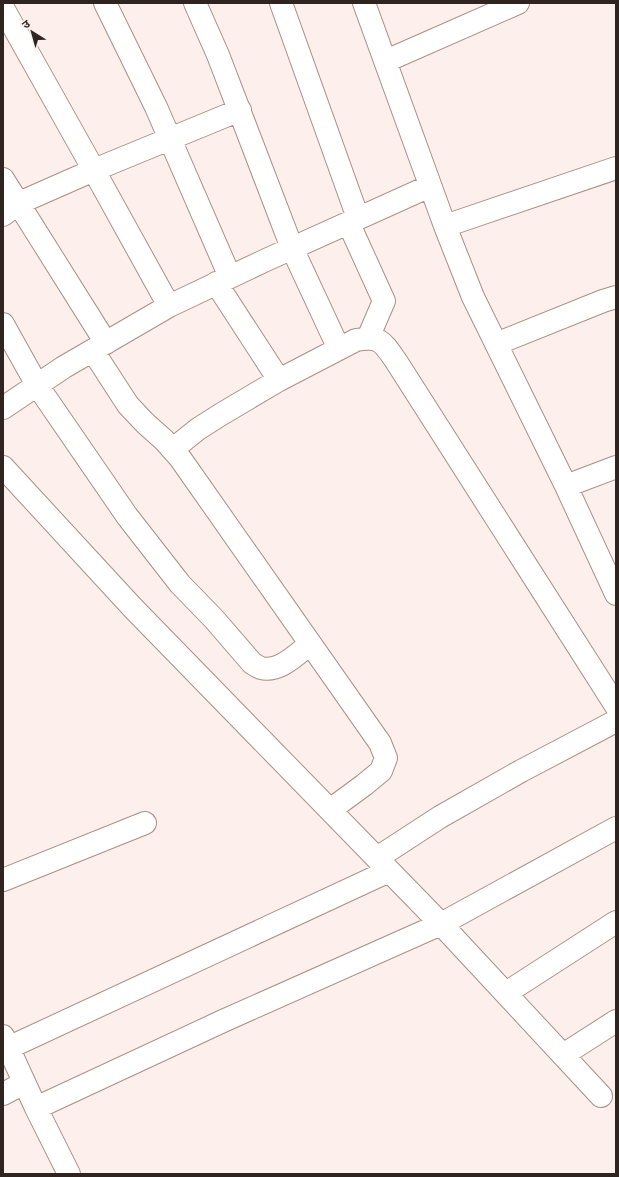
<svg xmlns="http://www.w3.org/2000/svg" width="619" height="1177" font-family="Quicksand,'Noto Sans Devanagari',sans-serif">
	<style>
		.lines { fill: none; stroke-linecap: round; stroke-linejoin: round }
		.minor-casing { stroke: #aa8f84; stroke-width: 24 }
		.minor { stroke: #fff; stroke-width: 22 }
	</style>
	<rect width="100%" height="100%" fill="#fdf0ec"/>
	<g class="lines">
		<!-- minor casing -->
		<g class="minor-casing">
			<path id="minor" d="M105,3L156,107L230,277
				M195,3L218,55L292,248L339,349
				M281,3L358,218L349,224L384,301L368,338
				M364,3L445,226L473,297L566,486L616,594
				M3,8L86,156L169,306
				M386,61L518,3
				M3,179L106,343
				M3,215L19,203L94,170L240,110
				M445,226L616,168
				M216,283L279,380
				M3,324L37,385L127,516L180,584L214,619L252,663C255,665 258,667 261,668C279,673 297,654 310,644
				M496,344L603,301L616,297
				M93,351L128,405L145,423L164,440L180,458L380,743L386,758L381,771L364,785L330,810
				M3,408L64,367L169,306L266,260L430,186
				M173,449L198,429L220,415L279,380L356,340C380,336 382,341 396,361L616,706
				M3,467L133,608L441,924L601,1096
				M566,486L616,467
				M377,858L440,817L521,771L616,721
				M3,880L145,823
				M506,993L616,922
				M3,1036L36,1108L69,1174
				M8,1048L389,871
				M563,1055L616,1021
				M3,1094L24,1083
				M36,1108L223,1021L441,924L616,828"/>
		</g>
		<!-- minor -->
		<use href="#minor" class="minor"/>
	</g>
	<!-- border -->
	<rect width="619" height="1177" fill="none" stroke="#2f2420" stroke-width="8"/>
	<!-- north arrow -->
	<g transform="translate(32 32) rotate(323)" stroke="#fdf0ec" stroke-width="3" paint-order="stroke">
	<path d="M0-3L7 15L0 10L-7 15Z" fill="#2f2420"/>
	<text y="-6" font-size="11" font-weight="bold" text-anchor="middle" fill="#2f2420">उ</text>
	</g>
</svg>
